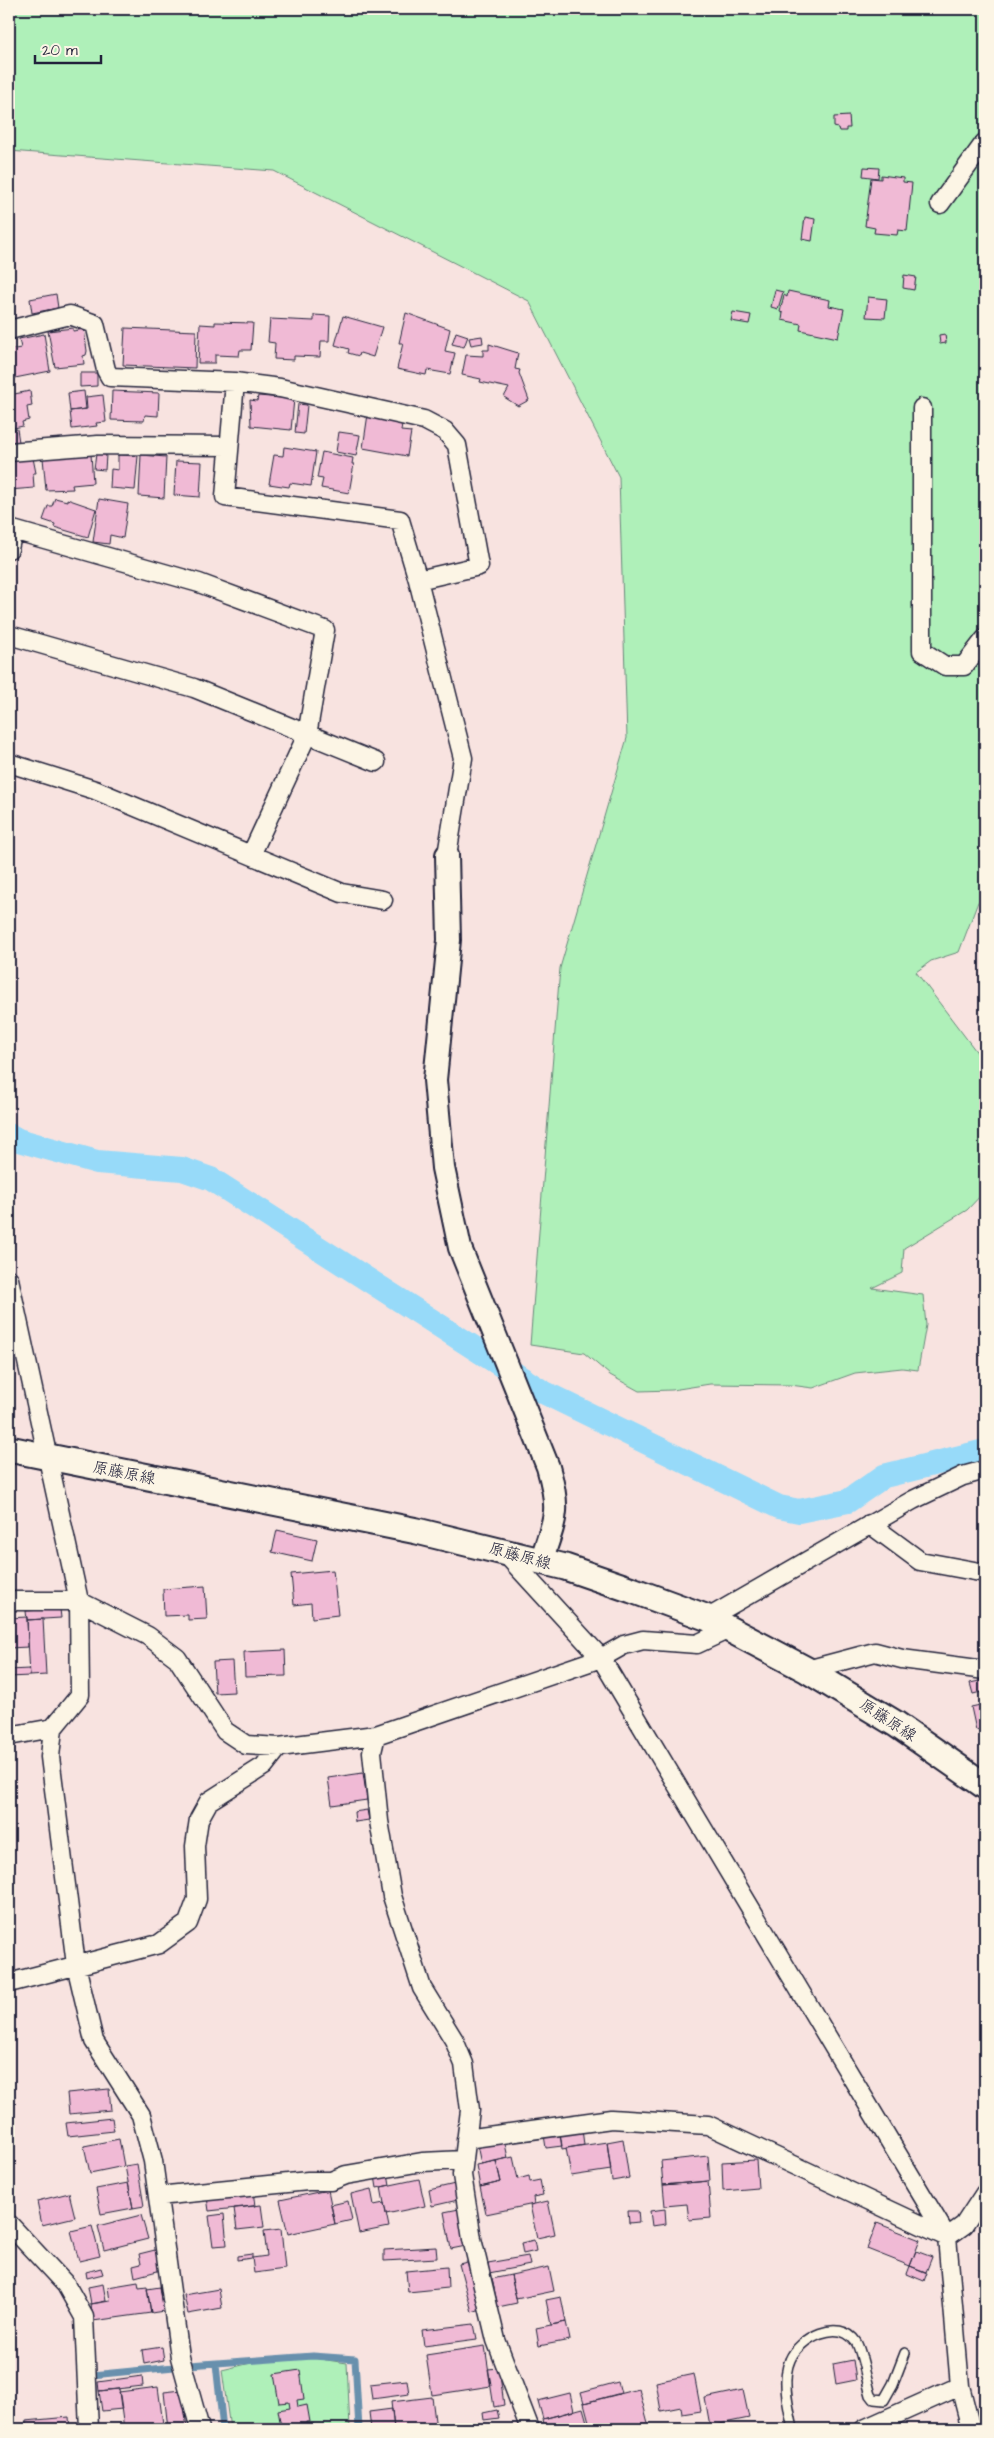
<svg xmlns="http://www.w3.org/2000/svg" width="994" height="2438" font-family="'Architects Daughter','Klee One',sans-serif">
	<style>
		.green { fill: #aff0b9; stroke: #68897a }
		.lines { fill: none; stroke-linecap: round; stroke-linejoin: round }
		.stream { stroke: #6890ad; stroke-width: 7 }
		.canal { stroke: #97daf9; stroke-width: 24 }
		.building { fill: #f0bad5; stroke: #22223b }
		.service-casing { stroke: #22223b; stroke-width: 12 }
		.minor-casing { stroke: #22223b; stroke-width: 21 }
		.tertiary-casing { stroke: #22223b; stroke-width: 26 }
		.secondary-casing { stroke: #22223b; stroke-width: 29 }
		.service { stroke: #fcf5e5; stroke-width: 9 }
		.minor { stroke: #fcf5e5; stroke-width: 18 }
		.tertiary { stroke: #fcf5e5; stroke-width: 22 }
		.secondary { stroke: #fcf5e5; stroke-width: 25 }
		.labels { text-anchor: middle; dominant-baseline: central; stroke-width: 4.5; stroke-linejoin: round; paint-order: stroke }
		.street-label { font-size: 16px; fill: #22223b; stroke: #fcf5e5 }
	</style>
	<rect width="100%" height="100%" fill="#f8e3e0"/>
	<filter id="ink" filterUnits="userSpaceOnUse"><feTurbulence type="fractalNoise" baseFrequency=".02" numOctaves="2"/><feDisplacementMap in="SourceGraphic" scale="10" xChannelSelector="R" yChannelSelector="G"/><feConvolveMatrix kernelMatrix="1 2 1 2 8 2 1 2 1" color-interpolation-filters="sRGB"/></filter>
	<g filter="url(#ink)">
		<!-- green -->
		<path class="green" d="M9,9H985V894L978,902L959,952L931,961L916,972L985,1063V1191L967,1210L904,1248L902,1273L872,1288L923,1295L926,1325L918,1370L902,1368L855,1373L813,1388L790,1385L710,1384L672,1390L639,1391L610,1375L584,1353L530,1345L560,968L627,738L619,477L529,301L274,171L9,151Z
			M313,2358L347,2363L350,2429H230L222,2370L255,2362Z"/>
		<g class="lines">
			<!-- stream -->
			<path class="stream" d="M216,2364L223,2429
				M189,2365L313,2356L355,2359L359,2429
				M92,2375L174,2367"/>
			<!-- canal -->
			<path class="canal" d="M9,1135L18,1140L97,1162L182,1169L211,1179L543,1392L779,1507L799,1511L848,1501L884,1476L985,1451"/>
		</g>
		<!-- building -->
		<path class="building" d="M849,116L850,128H846V131H839L838,128L834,127V117Z
			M864,167L879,168L878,178L863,176Z
			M881,175L903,178V182L912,183L907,231L898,230L897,235L874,233L875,228L865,226L871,178L881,179Z
			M805,217L815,219L812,241L802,239Z
			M904,275L916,277L914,290L903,288Z
			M775,290L783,292L778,309L771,307Z
			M788,291L830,300L829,306L844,309L838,338L800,330L801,324L782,320L783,313L780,312L784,295L787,297Z
			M56,294L58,308L32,313L30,299Z
			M868,297L887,299L885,318L866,317Z
			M733,312L751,315L749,324L731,321Z
			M406,313L450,329L445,351L455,353L450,374L427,370L426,375L397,369L403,343H399Z
			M314,315L330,316L329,341H321L320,357L294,356V360L274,359L275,343L268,342L270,319L314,321Z
			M343,316L382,327L373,357L360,353L359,356L348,353L349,349L335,345Z
			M215,322L253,323L251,350H240L239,356L215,355V363H198L200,324L215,325Z
			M73,328V331L84,329L87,351L86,355L83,356L84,364L55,367L48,331Z
			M125,328L196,331L195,368L123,365Z
			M456,332L468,336L464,347L452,344Z
			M44,334L50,371L10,379L9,350L21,348L19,339Z
			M945,334L946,343L940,344L939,335Z
			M482,336L483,343L471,345L469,338Z
			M489,344L518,353L515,369L520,370L519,373L529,400L518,406L504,397L509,388L480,382L481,379L462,375L466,355L483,356V350H489Z
			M80,373H97V386L80,387Z
			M30,391L32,406L27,407L29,420L22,422L23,426L14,428L13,425H9V395Z
			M84,391L86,409L70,411L68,393Z
			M112,391L159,393L158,416L145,415L144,421L111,420Z
			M103,395L106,422L96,423L97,426L72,429L70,411L87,409L86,397Z
			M258,396L294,399L291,430L251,426L250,400L257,401Z
			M298,404L307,405L304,434L295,433Z
			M368,414L402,424L401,431L411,432L407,456L363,448Z
			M17,429L19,442L9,444V430Z
			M339,432L360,435L356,456L336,452Z
			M284,447L316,452L311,486L290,483L289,487L269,484L274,455L283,456Z
			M322,452L353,458L352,464H354L349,493L321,488L323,479L317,478Z
			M91,454L93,483L72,485L73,489L46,490L43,458Z
			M96,454L106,455L105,470L94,469Z
			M118,455L138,456L135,490L110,488L111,469L118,470Z
			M141,455L166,457L164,498L139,496Z
			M33,458L36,473H33L34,488L9,490V460Z
			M176,461L202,462L200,497L174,495Z
			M55,498L67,501V499L96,509L88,537L54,527L55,524L43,520L48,506H52Z
			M99,499L128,504L123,538L110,535L109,544L93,542Z
			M277,1530L317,1539L312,1561L272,1552Z
			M333,1570L338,1615L312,1618L311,1603L294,1605L291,1574Z
			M205,1586L207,1619L188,1620V1615L164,1616L163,1589Z
			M60,1609L61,1618L27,1620L26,1611Z
			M27,1617L28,1647L9,1648V1618Z
			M43,1619L46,1675L30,1676L27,1620Z
			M285,1650L286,1676L245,1677L244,1652Z
			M232,1661L234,1692L215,1693L213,1662Z
			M29,1669L30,1676L9,1677V1670Z
			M984,1680L985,1691L973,1694L970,1683Z
			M985,1704V1728L976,1730L971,1707Z
			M363,1773L367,1800L332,1805L328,1778Z
			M367,1810L369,1820L355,1822L354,1812Z
			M109,2089L111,2110L69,2114L67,2093Z
			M112,2118L114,2131L68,2136L66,2123Z
			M582,2129L584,2145L562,2149L560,2133Z
			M560,2133L562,2146L546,2148L544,2135Z
			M119,2139L124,2166L90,2173L84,2146Z
			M504,2139L508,2158L481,2164L477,2145Z
			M623,2139L629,2178L612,2181L607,2142Z
			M607,2142L611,2170L571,2176L566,2148Z
			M708,2156L710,2181L663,2185L661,2161Z
			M513,2157L518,2179L529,2176L530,2182L540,2180L543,2195L533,2197L534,2204L486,2214L480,2187L501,2182L496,2161Z
			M756,2160L758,2188L723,2191L722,2162Z
			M496,2161L501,2182L480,2187L476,2165Z
			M137,2164L144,2206L133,2208L125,2166Z
			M388,2173L390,2185L377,2188L375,2176Z
			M419,2179L425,2206L386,2214L381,2187Z
			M708,2181L711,2218L689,2220L687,2204L665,2206L663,2185Z
			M128,2183L133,2208L101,2214L96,2189Z
			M455,2184L458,2200L432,2206L429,2190Z
			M371,2189L374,2205L384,2203L389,2227L359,2233L351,2194Z
			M328,2190L335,2224L288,2234L280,2200Z
			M253,2191L255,2206L209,2211L207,2197Z
			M69,2193L75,2217L42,2225L37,2201Z
			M348,2201L352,2220L335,2224L331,2205Z
			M548,2201L555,2234L537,2238L530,2205Z
			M261,2205L264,2227L237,2230L234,2208Z
			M464,2208L471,2245L451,2249L444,2212Z
			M665,2209L666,2224L652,2226L650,2211Z
			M628,2211H638L639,2222L629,2223Z
			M224,2214L227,2245L213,2246L209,2216Z
			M141,2215L148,2239L104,2250L98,2226Z
			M877,2223L920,2240L910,2266L867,2249Z
			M92,2226L100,2256L79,2261L71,2231Z
			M281,2229L285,2269L254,2273L252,2258L267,2256L264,2231Z
			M534,2240L536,2251L523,2254L521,2243Z
			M436,2247L437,2258L384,2261V2250Z
			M155,2250L161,2270L135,2277L133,2266L141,2264L139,2254Z
			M916,2251L932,2257L926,2272L910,2266Z
			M252,2254V2258L237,2260V2256Z
			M528,2256L530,2265L489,2273L488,2263Z
			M471,2261L484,2308L472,2312L459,2264Z
			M910,2266L927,2273L924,2281L907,2274Z
			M447,2267L448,2288L408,2292L406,2271Z
			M549,2267L554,2291L516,2299L511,2275Z
			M101,2268L103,2274L87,2278L86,2272Z
			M511,2275L517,2303L498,2307L492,2279Z
			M138,2282L139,2288L147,2287L151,2313L93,2321L91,2304L110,2301L108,2287Z
			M103,2284L106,2301L91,2304L88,2287Z
			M160,2287L164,2311L151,2313L147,2289Z
			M219,2289L222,2308L188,2314L184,2295Z
			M561,2297L566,2322L551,2325L546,2300Z
			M566,2322L570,2340L539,2346L536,2328Z
			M474,2324L477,2339L424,2346L422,2330Z
			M485,2346L491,2386L432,2395L426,2355Z
			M162,2347L164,2360L144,2364L142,2350Z
			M853,2360L856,2380L836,2384L833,2364Z
			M499,2368L504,2405L494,2407L488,2369Z
			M300,2370L304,2399L297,2400L298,2407L307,2405L310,2422H306V2425L314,2424L315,2429H283H287L286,2426L281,2427L278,2410L290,2408L289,2402L279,2403L274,2374Z
			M694,2374L701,2411L682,2414L681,2407L661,2411L656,2382Z
			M142,2376L143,2386L99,2391L98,2382Z
			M407,2380L409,2394L372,2399L370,2384Z
			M618,2382L621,2393L584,2403L581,2392Z
			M158,2387L163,2424L124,2429L119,2392Z
			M119,2389L122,2409L102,2411L99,2391Z
			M639,2389L648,2423L624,2429H591L584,2403Z
			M182,2390L187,2429H168L164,2392Z
			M743,2390L749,2418L710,2426L705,2398Z
			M570,2393L574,2411L543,2419L538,2401Z
			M432,2397L436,2429H394L391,2402Z
			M583,2408L589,2429H545L543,2419Z
			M392,2409L394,2429H371L369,2412Z
			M497,2410L499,2418L484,2420L483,2413Z
			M69,2417L70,2429H26V2421Z
			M86,2424V2429H70V2425Z"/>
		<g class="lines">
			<!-- service casing -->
			<g class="service-casing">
				<path id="service" d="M793,2429C789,2409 781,2380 790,2360C799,2338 839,2317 856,2342C862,2351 867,2383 871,2395L874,2399L884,2400L893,2384L905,2353"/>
			</g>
			<!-- minor casing -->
			<g class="minor-casing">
				<path id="minor" d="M940,204L985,142
					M9,330L70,315L95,324L106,370L110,377L235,382L280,388L424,420L445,431L457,445L479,566L418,580L463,758L447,855
					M235,382L225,497L400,520L418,580
					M922,408V651L945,666H964L985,639
					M9,452L98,445L229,446
					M9,549L13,530L199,583L325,630L307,735L251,855
					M9,635L194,688L376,762
					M9,763L95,790L342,893L383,900
					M9,1279L79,1601L80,1695L53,1728L50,1757L76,1965L94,2041L141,2115L153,2161L180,2357L200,2429
					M870,1524L920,1561L985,1573
					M502,1550L601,1658L947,2237L960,2386L971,2429
					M9,1601H79L148,1636L177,1658L225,1731L246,1745L279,1747L376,1735L601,1658L624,1645L643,1640L697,1644L729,1629
					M708,1618L913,1500L963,1476L985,1470
					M807,1670L875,1652L902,1659L985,1670
					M376,1735L372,1752L379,1821L392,1896L422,1988L454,2040L464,2064L470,2110L462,2175L472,2239L496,2340L530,2429
					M9,1736L53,1728
					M9,1983L159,1944L188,1923L197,1899L195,1846L199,1819L209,1801L264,1766L279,1747
					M466,2139L611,2119L708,2125L947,2237L964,2225L985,2193
					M158,2196L308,2181H331L346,2175L422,2162L464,2160
					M9,2224L66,2285L84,2317L89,2429
					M864,2429L960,2386"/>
			</g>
			<!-- tertiary casing -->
			<g class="tertiary-casing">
				<path id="tertiary" d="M447,855L449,940L435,1080L443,1168L460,1248L548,1467C561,1512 555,1519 541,1561"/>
			</g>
			<!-- secondary casing -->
			<g class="secondary-casing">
				<path id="secondary" d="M9,1449L417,1531L565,1567L632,1590L708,1618L807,1670L896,1724L985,1786"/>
			</g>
			<!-- service -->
			<use href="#service" class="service"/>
			<!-- minor -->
			<use href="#minor" class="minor"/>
			<!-- tertiary -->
			<use href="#tertiary" class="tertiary"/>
			<!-- secondary -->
			<use href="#secondary" class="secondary"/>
		</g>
	</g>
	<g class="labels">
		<!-- street labels -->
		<g class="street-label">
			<text transform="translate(124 1473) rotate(11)">原藤原線</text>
			<text transform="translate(520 1556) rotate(15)">原藤原線</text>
			<text transform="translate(888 1720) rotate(33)">原藤原線</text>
		</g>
	</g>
	<!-- margin -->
	<rect width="994" height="2438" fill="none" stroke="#fcf5e5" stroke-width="30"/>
	<rect x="15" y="15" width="964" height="2408" fill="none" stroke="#22223b" stroke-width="2" filter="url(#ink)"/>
	<!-- scale -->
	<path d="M35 55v8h66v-8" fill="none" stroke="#22223b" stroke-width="2.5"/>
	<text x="42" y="55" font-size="15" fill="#22223b" stroke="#fcf5e5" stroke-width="4" paint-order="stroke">20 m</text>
</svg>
